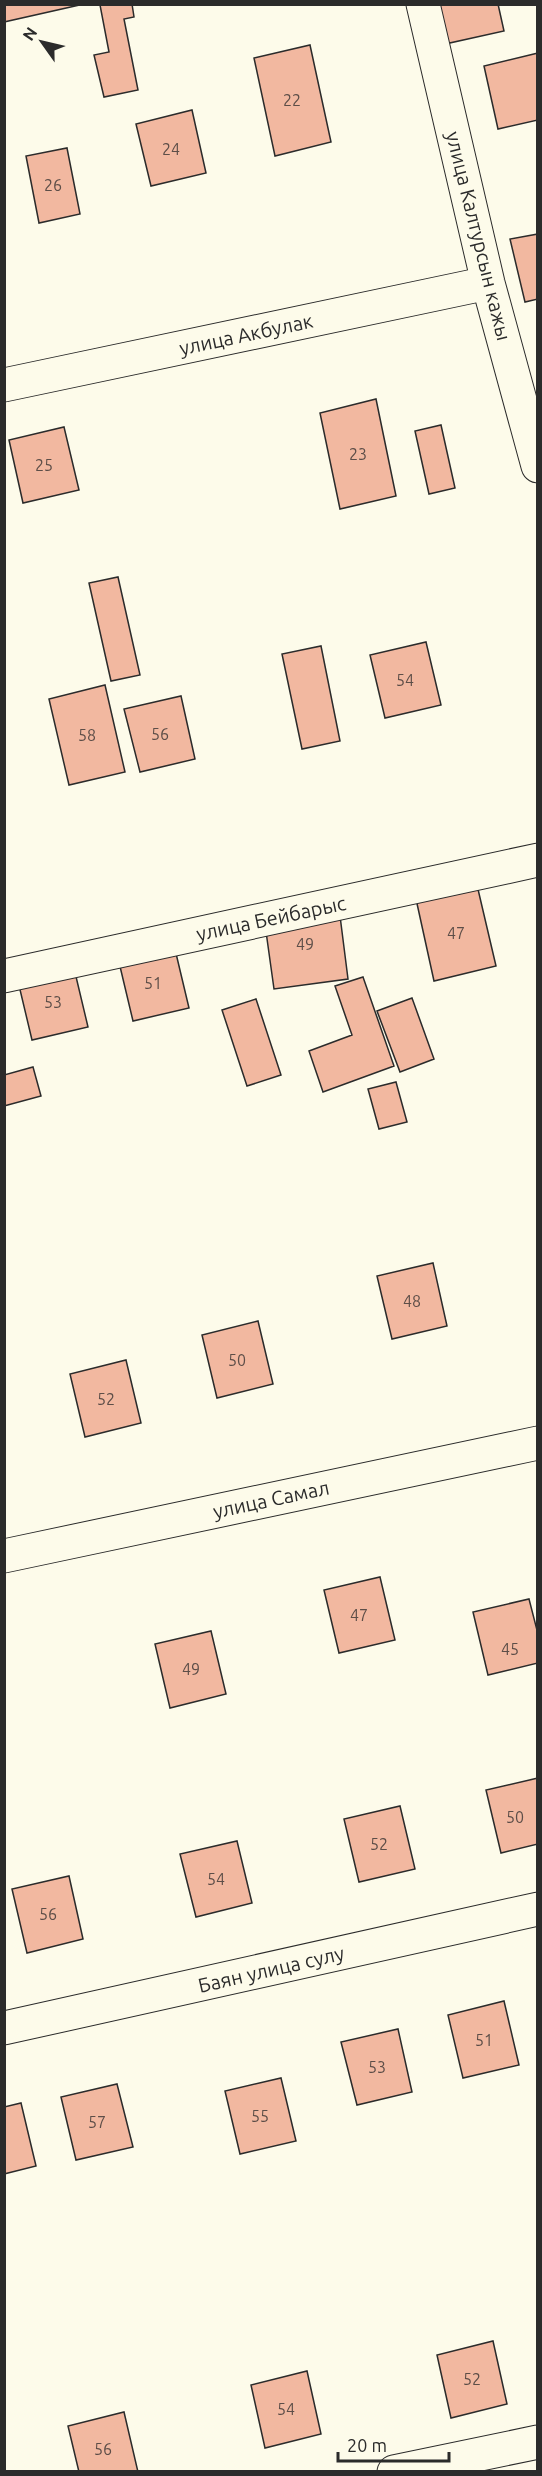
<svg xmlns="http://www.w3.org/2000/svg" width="542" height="2476" font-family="Ubuntu,sans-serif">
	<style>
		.building { fill: #f2b8a0; stroke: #2b2b2b; stroke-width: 1.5 }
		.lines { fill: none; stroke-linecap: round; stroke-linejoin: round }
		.minor-casing { stroke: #2b2b2b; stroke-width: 35 }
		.minor { stroke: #fdfbea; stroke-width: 33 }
		.labels { text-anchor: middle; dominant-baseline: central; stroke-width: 4.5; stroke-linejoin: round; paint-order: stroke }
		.number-label { font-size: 16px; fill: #5d4e48 }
		.street-label { font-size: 20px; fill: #2b2b2b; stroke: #fdfbea }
	</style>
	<rect width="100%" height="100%" fill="#fdfbea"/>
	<!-- building -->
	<path class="building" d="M4,4H84L4,22Z
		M132,4L134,17L124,19L138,90L104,97L94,55L109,52L100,5Z
		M436,4H498L504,31L445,44Z
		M310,45L331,142L275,156L254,58Z
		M538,53V120L498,129L484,66Z
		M192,110L206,173L151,186L136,124Z
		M67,148L80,214L39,223L26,156Z
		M538,234V299L525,302L510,239Z
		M376,399L396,496L340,509L320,413Z
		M441,425L455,488L429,494L415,431Z
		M64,427L79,490L23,503L9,440Z
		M118,577L140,675L111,681L89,583Z
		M426,642L441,705L385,718L370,655Z
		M321,646L340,741L302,749L282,654Z
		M105,685L125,772L69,785L49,699Z
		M181,696L195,759L140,772L124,709Z
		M477,885L496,966L434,981L416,899Z
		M338,900L348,979L274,989L263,910Z
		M174,945L189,1008L133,1021L118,958Z
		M73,964L88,1027L32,1040L17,977Z
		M363,977L394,1066L323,1092L309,1051L352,1035L335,986Z
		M412,998L434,1059L400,1072L377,1011Z
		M256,999L281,1075L247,1086L222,1010Z
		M33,1067L41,1096L4,1106V1075Z
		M396,1082L407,1122L379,1129L368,1089Z
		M433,1263L447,1326L392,1339L377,1276Z
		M258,1321L273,1384L217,1398L202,1335Z
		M126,1360L141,1423L85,1437L70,1374Z
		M380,1577L395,1640L339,1653L324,1590Z
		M529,1599L538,1634V1663L488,1675L473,1612Z
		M211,1631L226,1694L170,1708L155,1644Z
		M538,1778V1844L501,1853L486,1790Z
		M400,1806L415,1869L359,1882L344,1819Z
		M237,1841L252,1903L196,1917L180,1854Z
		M69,1876L83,1939L27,1953L12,1889Z
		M504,2001L519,2065L463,2078L448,2015Z
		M398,2029L412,2092L357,2105L341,2042Z
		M281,2078L296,2141L240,2154L225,2091Z
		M117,2084L133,2147L76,2160L61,2097Z
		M21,2103L36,2166L4,2174V2107Z
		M493,2341L507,2404L451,2418L437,2355Z
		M307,2371L321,2434L265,2448L251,2385Z
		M124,2412L138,2472H79L68,2426Z"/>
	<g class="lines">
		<!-- minor casing -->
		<g class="minor-casing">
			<path id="minor" d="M423,4L488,283L538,466
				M4,385L488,283
				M4,976L538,860
				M4,1556L538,1443
				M4,2028L538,1909
				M394,2472L538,2442"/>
		</g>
		<!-- minor -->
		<use href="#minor" class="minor"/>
	</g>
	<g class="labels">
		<!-- number labels -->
		<g class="number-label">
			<text x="292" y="100">22</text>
			<text x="171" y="149">24</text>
			<text x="53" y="185">26</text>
			<text x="358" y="454">23</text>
			<text x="44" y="465">25</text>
			<text x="405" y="680">54</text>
			<text x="160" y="734">56</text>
			<text x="87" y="735">58</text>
			<text x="456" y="933">47</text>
			<text x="305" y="944">49</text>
			<text x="153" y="983">51</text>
			<text x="53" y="1002">53</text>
			<text x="412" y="1301">48</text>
			<text x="237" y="1360">50</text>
			<text x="106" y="1399">52</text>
			<text x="359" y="1615">47</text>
			<text x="510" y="1649">45</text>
			<text x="191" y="1669">49</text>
			<text x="515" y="1817">50</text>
			<text x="379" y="1844">52</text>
			<text x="216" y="1879">54</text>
			<text x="48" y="1914">56</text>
			<text x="484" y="2040">51</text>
			<text x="377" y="2067">53</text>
			<text x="260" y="2116">55</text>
			<text x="97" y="2122">57</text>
			<text x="472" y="2379">52</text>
			<text x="286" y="2409">54</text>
			<text x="103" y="2449">56</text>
		</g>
		<!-- street labels -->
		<g class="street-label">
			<text transform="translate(479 236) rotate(76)">улица Калтурсын кажы</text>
			<text transform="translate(246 334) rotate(-12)">улица Акбулак</text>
			<text transform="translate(271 918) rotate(-12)">улица Бейбарыс</text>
			<text transform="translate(271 1499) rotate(-12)">улица Самал</text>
			<text transform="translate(271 1969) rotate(-13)">Баян улица сулу</text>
		</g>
	</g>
	<!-- border -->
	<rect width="542" height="2476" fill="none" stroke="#2b2b2b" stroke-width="12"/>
	<!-- north arrow -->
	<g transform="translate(42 42) rotate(304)" stroke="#fdfbea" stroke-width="4.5" paint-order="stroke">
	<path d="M0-4.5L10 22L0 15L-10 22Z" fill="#2b2b2b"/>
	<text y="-9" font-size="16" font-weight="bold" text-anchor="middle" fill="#2b2b2b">N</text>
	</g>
	<!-- scale -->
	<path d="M338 2452v9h111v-9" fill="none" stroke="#2b2b2b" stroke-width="3"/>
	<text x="347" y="2452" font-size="18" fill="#2b2b2b" stroke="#fdfbea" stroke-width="4.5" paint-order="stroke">20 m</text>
</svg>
